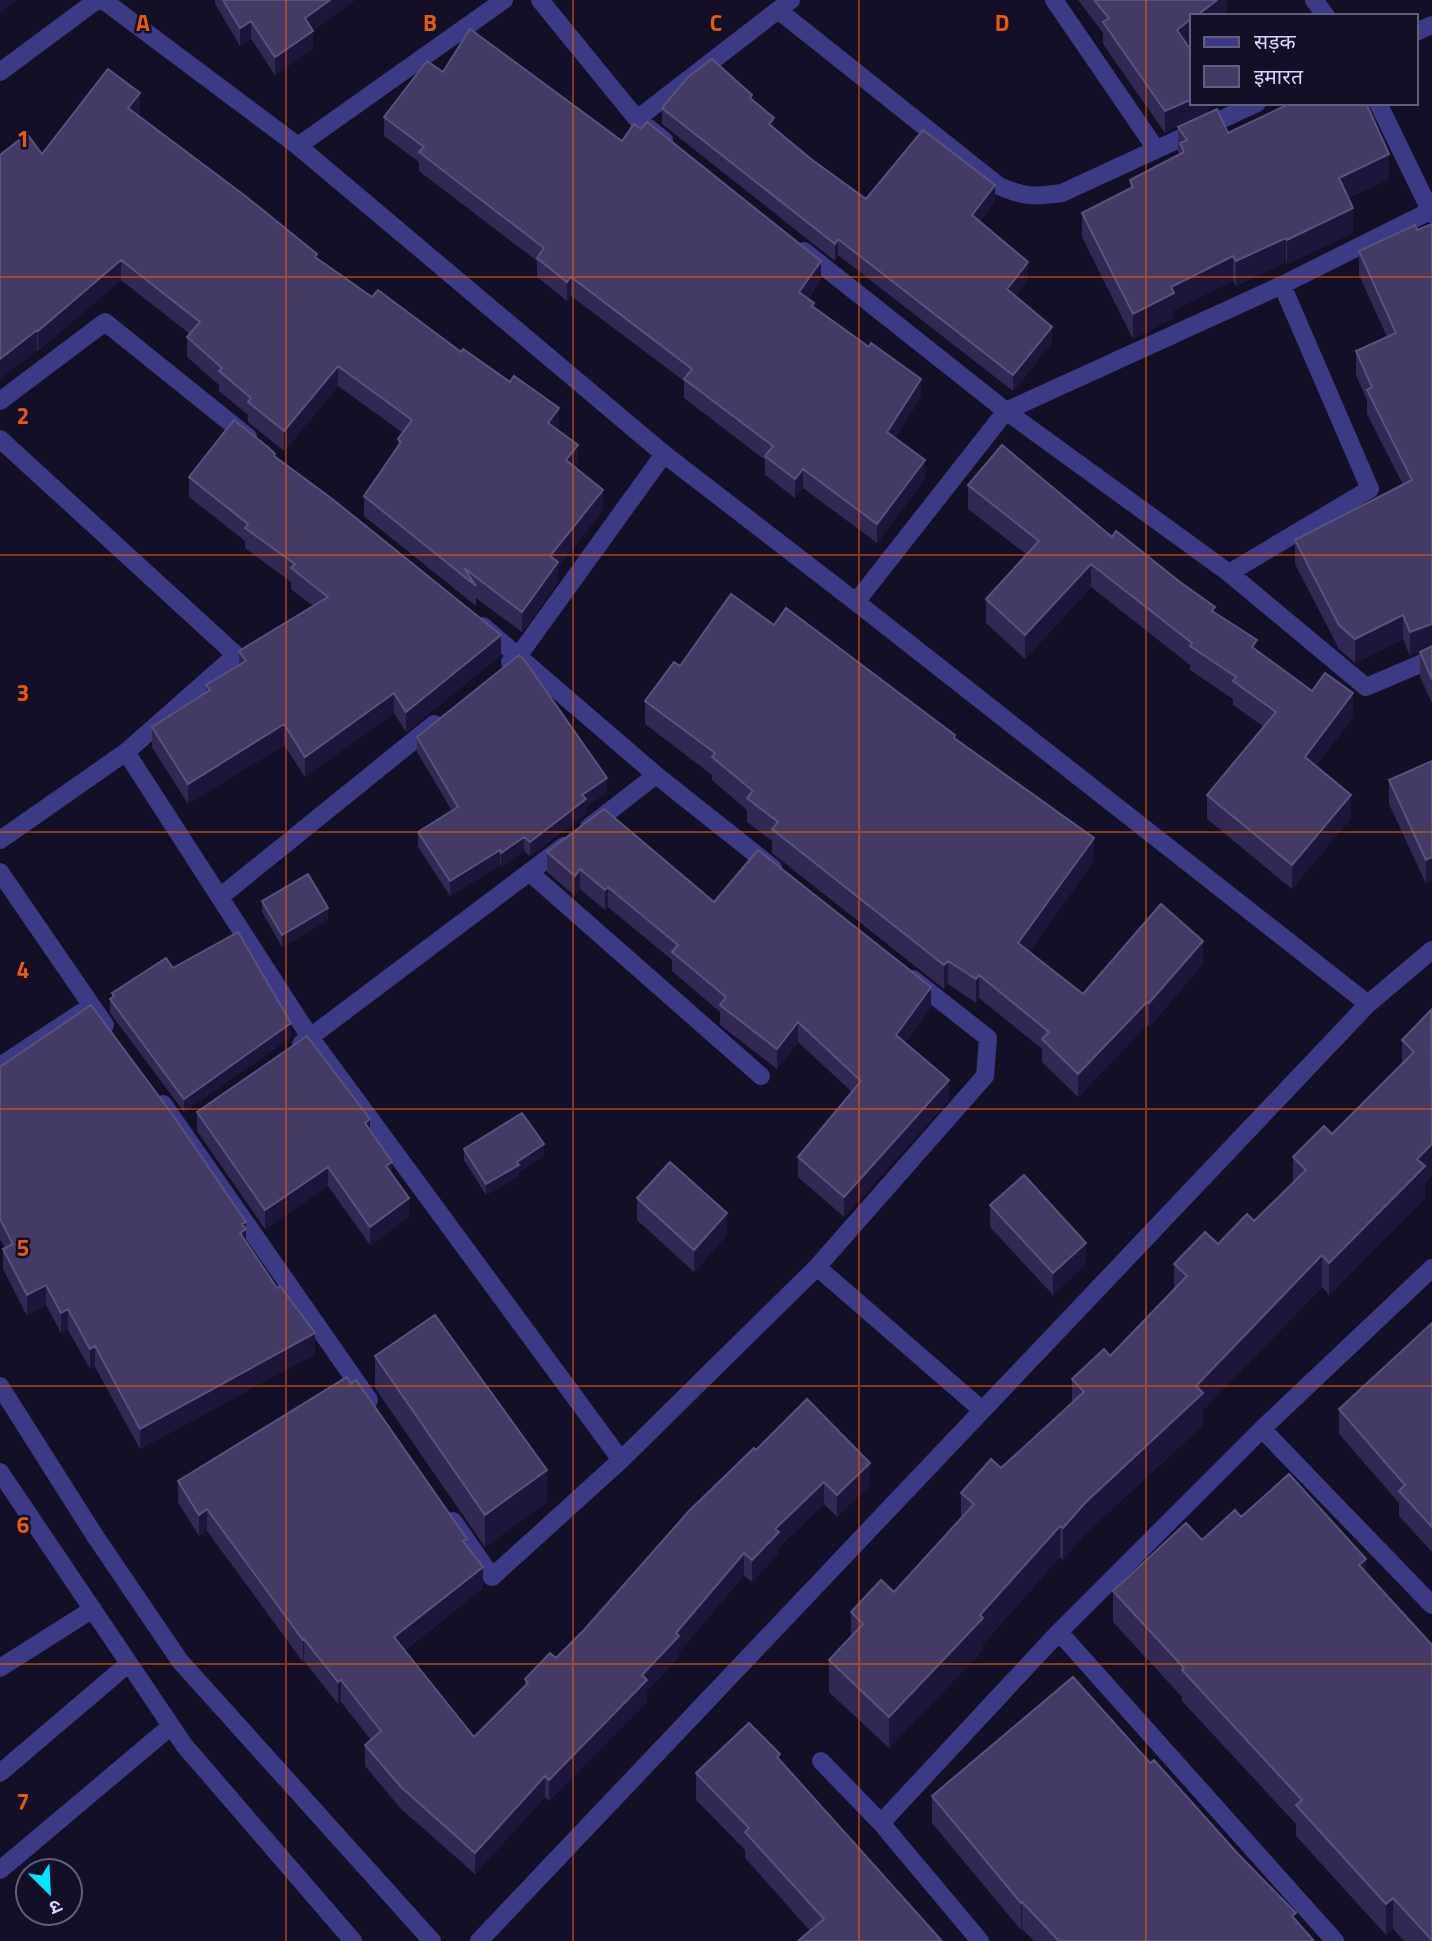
<svg xmlns="http://www.w3.org/2000/svg" width="1432" height="1941" font-family="'Titillium Web','Noto Sans Devanagari',sans-serif">
	<style>
		.lines { fill: none; stroke-linecap: round; stroke-linejoin: round }
		.minor { stroke: #3d3a85; stroke-width: 18 }
		.wall { fill: #312854 }
		.shaded-wall { fill: #1d163a }
		.building { fill: #433a66; stroke: #5a527e; stroke-width: 2 }
		.grid { fill: none; stroke: #e8590c; stroke-width: 2; stroke-opacity: 0.55 }
		.grid-label { font-size: 23px; text-anchor: middle; font-weight: bold; fill: #e8590c; stroke: #130f26; stroke-width: 5; stroke-linejoin: round; paint-order: stroke }
	</style>
	<rect width="100%" height="100%" fill="#130f26"/>
	<g class="lines">
		<!-- minor -->
		<path class="minor" d="M103,0L298,146L664,454L856,602L1368,1004
			M540,0L637,119L664,140
			M1054,0L1156,149
			M1314,0L1326,16
			M778,10L999,186C1024,197 1035,197 1062,193L1257,103
			M1416,32L1432,25
			M0,72L97,0
			M1378,103L1432,214
			M637,119L791,0
			M298,146L504,0
			M804,251L1006,411L1229,573L1366,687L1432,659
			M0,401L105,322L248,437
			M0,439L236,655L126,752L0,840
			M1229,573L1370,489L1282,285
			M856,602L1006,411L1282,285L1432,210
			M483,626L656,775L773,868
			M510,662L519,655L664,454
			M126,752L310,1037L621,1460
			M589,827L656,775
			M0,872L105,1025
			M529,872L761,1076
			M220,897L434,724
			M301,1044L564,846
			M0,1066L82,1012
			M163,1104L369,1400
			M817,1267L982,1410
			M0,1386L95,1536L180,1661L432,1941
			M1262,1429L1432,1605
			M0,1472L184,1745L353,1941
			M453,1521L492,1577L621,1460L817,1267L985,1076L988,1038L913,979
			M1059,1632L1335,1941
			M0,1668L93,1609
			M821,1761L881,1823L980,1941
			M0,1773L128,1664
			M881,1823L1059,1632L1262,1429L1432,1268
			M0,1870L170,1727
			M479,1941L1368,1004L1432,950"/>
	</g>
	<!-- wall -->
	<path class="wall" d="M215,0H355L313,30V49L275,75L251,39L240,46L215,4Z
		M1078,0H1227V14L1225,16H1192L1187,44L1208,103L1165,133L1103,44V33Z
		M443,72L622,141L821,279L808,299L814,308L921,397L895,438L925,479L877,543L803,488L795,498L765,475V460L684,398V381L571,296L567,301L537,277V261L419,171V162L384,136V117Z
		M752,100L774,128L811,159L866,199L995,201L980,221L1028,279L1015,296L1052,343L1013,391L838,255L835,261L662,124V108Z
		M140,113L138,115L317,258L559,428L557,430L578,465L576,468L603,510L558,567V582L522,632L476,598V606L364,516V496L398,446V439L403,433L338,386L284,451L248,422V415L219,391V385L187,357V337L190,334L121,280L38,351L37,350L0,379V155L42,154Z
		M1178,127L1228,133L1389,179L1348,198L1353,233L1287,264L1286,262L1236,286L1233,281L1174,310V318L1133,339L1082,237V213L1130,189V180L1180,155L1178,152Z
		M1432,224V703L1420,677V652L1410,656L1403,639L1355,663L1339,649L1295,564V540L1403,485L1367,414V400L1356,375V351L1387,337L1359,275V251Z
		M275,457L501,655L406,732L394,713L305,777L284,745L188,804L152,747V727L206,693V685L239,665V651L313,606L291,589V582L245,548V541L189,497V477Z
		M968,485L1112,537L1215,613L1257,650L1312,691L1353,717L1316,766L1351,818L1292,889L1207,819V795L1264,727L1233,705V699L1190,670V665L1091,587L1025,659L986,623V599L1027,555L968,509Z
		M774,625L955,739L1094,861L1029,952L1083,994L1203,964L1149,1027L1147,1025L1078,1097L1042,1062V1049L979,998L976,1003L948,984L944,989L772,853V841L747,822V810L712,780V775L645,724V701L680,666Z
		M417,737L607,792L586,807V813L530,856L524,851L501,867L500,865L450,896L418,847V832L452,811L417,752Z
		M1432,761L1426,884L1389,804V780Z
		M547,852L714,902L931,1007L905,1043L949,1100L844,1217L798,1177V1157L852,1092L798,1042L777,1069L720,1025V1012L672,971V960L608,907L605,910L580,889L575,896L547,872Z
		M262,901L328,920L282,947L262,912Z
		M173,968L291,1037L184,1112L110,1013V999L112,998V993Z
		M1432,1011V1176L1425,1183V1198L1329,1295L1322,1287L1203,1410V1425L1085,1534L1063,1560L1060,1557L983,1644V1650L889,1748L829,1692V1660L851,1637V1612L894,1592L961,1518V1493L1001,1468L1072,1403V1379L1110,1356L1174,1289V1264L1218,1244L1254,1221L1293,1183V1157L1332,1134L1402,1063V1040Z
		M0,1067L246,1242L315,1354L140,1449L95,1367L90,1369L68,1330L61,1333L46,1305L27,1316L3,1269V1249L5,1248L0,1239Z
		M197,1112L370,1130L392,1175L409,1217L370,1245L328,1186L265,1229L197,1131Z
		M464,1149L544,1155L519,1172V1176L486,1195L464,1160Z
		M637,1198L727,1235L694,1272L637,1220Z
		M990,1205L1086,1264L1053,1295L990,1227Z
		M1432,1323V1552L1399,1516V1503L1339,1434V1409Z
		M375,1356L547,1502L485,1547L375,1388Z
		M351,1384L467,1546L483,1588L405,1650L474,1737L525,1686V1679L556,1658L756,1450L870,1485L837,1517L824,1504L779,1547V1553L752,1582L744,1575L679,1652V1657L647,1691V1702L549,1801L545,1797L475,1874L401,1809L365,1766V1745L371,1740L341,1702L338,1704L304,1661L303,1662L207,1531L199,1536L178,1502V1481Z
		M1241,1517L1366,1572L1432,1941H1404L1393,1929L1386,1935L1296,1836V1824L1182,1701V1697L1113,1622V1591Z
		M780,1760L942,1941L810,1931L745,1858V1850L696,1800V1773Z
		M1150,1763L1296,1920L1314,1941H1034L1022,1929L1021,1930L932,1823V1796Z"/>
	<!-- shaded-wall -->
	<path class="shaded-wall" d="M0,0H16L0,14Z
		M330,0H355L305,36V18Z
		M1217,0H1227V14L1225,16H1196Z
		M1192,18V40L1177,52V30Z
		M251,21V39L240,46V28Z
		M313,31V49L275,75V57Z
		M140,93V113L128,128V108Z
		M1192,99V103H1208V113L1165,133V111Z
		M774,118V135L769,124Z
		M1389,154V179L1339,202V178Z
		M995,185V201L972,231V215Z
		M1353,208V233L1287,264V240Z
		M1286,238V262L1236,286V261Z
		M838,239V255L835,261V244Z
		M1233,256V281L1174,310V318L1133,339V314L1171,287Z
		M121,260V280L38,351V331Z
		M821,261V279L799,311V292Z
		M1028,262V279L1007,306V289Z
		M571,277V296L567,301V282Z
		M1052,327V343L1013,391V375Z
		M37,330V350L0,379V359Z
		M338,366V386L284,451V431Z
		M921,379V397L887,451V432Z
		M559,408V428L548,443V423Z
		M578,445V465L566,480V460Z
		M925,460V479L877,543V524Z
		M803,469V488L795,498V479Z
		M603,490V510L558,567V582L522,632V612L550,556Z
		M1091,564V587L1025,659V635Z
		M1403,615V639L1355,663V639Z
		M1432,624V648L1410,656V632Z
		M501,635V655L406,732V712Z
		M394,693V713L305,777V757Z
		M1353,693V717L1305,781V757Z
		M284,724V745L188,804V784Z
		M607,778V792L586,807V813L530,856V842L582,795Z
		M1351,795V818L1292,889V865Z
		M524,837V851L501,867V853Z
		M1094,838V861L1018,967V943Z
		M500,850V865L450,896V881Z
		M1432,857V881L1426,884V860Z
		M580,869V889L575,896V876Z
		M608,887V907L605,910V890Z
		M328,908V920L282,947V935Z
		M1203,941V964L1149,1027V1003Z
		M948,961V984L944,989V965Z
		M979,975V998L976,1003V979Z
		M931,987V1007L896,1055V1035Z
		M1147,1002V1025L1078,1097V1074Z
		M798,1022V1042L777,1069V1049Z
		M291,1023V1037L184,1112V1099Z
		M949,1080V1100L844,1217V1197Z
		M370,1119V1138L365,1123Z
		M544,1144V1155L519,1172V1176L486,1195V1184Z
		M1432,1144V1176L1425,1183V1198L1329,1295V1263L1417,1159Z
		M392,1162V1180L386,1166Z
		M328,1167V1186L265,1229V1210Z
		M409,1198V1217L370,1245V1227Z
		M727,1213V1235L694,1272V1250Z
		M246,1222V1249L240,1233L242,1224Z
		M1086,1243V1264L1053,1295V1273Z
		M1322,1255V1287L1203,1410V1425L1085,1534L1063,1560V1528L1085,1503L1196,1386Z
		M46,1285V1305L27,1316V1295Z
		M68,1309V1330L61,1333V1313Z
		M315,1333V1354L140,1449V1429Z
		M95,1346V1367L90,1369V1349Z
		M870,1463V1485L837,1517V1495Z
		M547,1470V1502L485,1547V1515Z
		M824,1482V1504L779,1547V1553L752,1582V1560L775,1529Z
		M207,1509V1531L199,1536V1515Z
		M1060,1526V1557L983,1644V1650L889,1748V1717Z
		M744,1553V1575L679,1652V1657L647,1691V1702L549,1801V1780L642,1675Z
		M1366,1559V1590L1359,1565Z
		M483,1567V1588L394,1658V1637Z
		M304,1639V1661L303,1662V1640Z
		M341,1680V1702L338,1704V1682Z
		M545,1776V1797L475,1874V1853Z
		M1393,1898V1929L1386,1935V1904Z
		M1022,1902V1929L1021,1930V1903Z"/>
	<!-- building -->
	<path class="building" d="M223,0H330L305,18L313,31L275,57L251,21L240,28Z
		M1094,0H1217L1196,16H1192V18L1177,30L1192,52V99L1165,111L1103,22L1109,18Z
		M470,29L622,141L634,124L641,129L647,122L821,261L799,292L814,303L812,306L869,347L871,343L921,379L887,432L925,460L877,524L803,469L795,479L765,456L773,446L684,379L692,369L571,277L567,282L537,258L544,248L419,152L424,147L384,117L427,61L443,72Z
		M712,59L752,95L750,98L774,118L769,124L811,159L866,199L923,130L995,185L972,215L1028,262L1007,289L1052,327L1013,375L838,239L835,244L662,108L688,77Z
		M108,69L140,93L128,108L244,195L317,254L315,257L372,297L378,290L461,352L463,349L510,382L514,376L559,408L548,423L578,445L566,460L603,490L550,556L558,562L522,612L464,568L476,586L364,496L401,442L398,439L412,420L338,366L284,431L248,402L251,398L219,371L222,368L187,337L200,322L121,260L38,331L37,330L0,359V155L27,134L42,154Z
		M1291,103H1366L1389,154L1339,178L1353,208L1287,240L1286,238L1236,261L1233,256L1171,287L1174,293L1133,314L1082,213L1133,187L1130,180L1184,152L1180,143L1187,140L1178,127L1217,109L1228,133Z
		M1432,224V624L1410,632L1403,615L1355,639L1339,625L1295,540L1412,480L1367,390L1372,387L1356,351L1396,333L1359,251L1415,225L1417,230Z
		M234,420L269,448L275,454L274,456L331,498L501,635L406,712L394,693L305,757L284,724L188,784L152,727L210,690L206,685L246,661L239,651L328,597L291,568L295,564L245,528L248,524L189,477Z
		M1002,445L1112,537L1116,531L1180,582L1215,607L1212,611L1257,640L1252,647L1312,691L1325,673L1353,693L1305,757L1351,795L1292,865L1207,795L1276,712L1233,681L1236,677L1190,646L1192,643L1091,564L1025,635L986,599L1039,541L968,485Z
		M731,594L774,625L786,608L955,735L954,738L1094,838L1018,943L1083,994L1161,904L1203,941L1149,1003L1147,1002L1078,1074L1042,1039L1049,1032L979,975L976,979L948,961L944,965L772,829L778,822L747,798L753,791L712,757L715,753L645,701L674,662L680,666Z
		M1432,646V679L1420,652Z
		M519,655L525,661L607,778L582,795L586,799L530,842L524,837L501,853L500,850L450,881L418,832L458,807L417,737Z
		M1432,761V857L1426,860L1389,780Z
		M604,809L714,902L758,850L931,987L896,1035L949,1080L844,1197L798,1157L861,1081L798,1022L777,1049L720,1005L726,997L672,952L678,945L608,887L605,890L580,869L575,876L547,852Z
		M308,874L328,908L282,935L262,901Z
		M238,932L291,1023L184,1099L110,999L114,996L112,993L166,958L173,968Z
		M91,1005L172,1114L246,1222L242,1224L246,1229L240,1233L277,1288L280,1286L315,1333L140,1429L95,1346L90,1349L68,1309L61,1313L46,1285L27,1295L3,1249L13,1244L0,1219V1067Z
		M1431,1010L1432,1144L1417,1159L1425,1166L1329,1263L1322,1255L1196,1386L1203,1393L1085,1503L1063,1528L1060,1526L980,1615L983,1618L889,1717L829,1660L863,1624L851,1612L881,1580L894,1592L974,1504L961,1493L991,1459L1001,1468L1084,1392L1072,1379L1104,1349L1110,1356L1187,1276L1174,1264L1205,1232L1218,1244L1247,1214L1254,1221L1306,1170L1293,1157L1324,1126L1332,1134L1414,1052L1402,1040Z
		M307,1036L370,1119L365,1123L392,1162L386,1166L409,1198L370,1227L328,1167L265,1210L197,1112Z
		M522,1113L544,1144L517,1162L519,1165L486,1184L464,1149Z
		M670,1162L727,1213L694,1250L637,1198Z
		M1024,1175L1086,1243L1053,1273L990,1205Z
		M435,1315L547,1470L485,1515L375,1356Z
		M1432,1323V1527L1399,1491L1405,1485L1339,1409Z
		M347,1377L351,1384L356,1380L467,1539L463,1541L483,1567L394,1637L474,1737L528,1683L525,1679L550,1653L556,1658L584,1630L689,1511L754,1448L756,1450L807,1399L870,1463L837,1495L824,1482L775,1529L779,1532L752,1560L744,1553L676,1633L679,1636L642,1675L647,1680L549,1780L545,1776L475,1853L401,1787L365,1745L381,1731L341,1680L338,1682L304,1639L303,1640L207,1509L199,1515L178,1481Z
		M1289,1474L1366,1559L1359,1565L1432,1645V1940L1393,1898L1386,1904L1296,1805L1302,1800L1182,1670L1184,1668L1113,1591L1186,1523L1202,1540L1235,1510L1241,1517Z
		M1073,1677L1150,1763L1154,1760L1238,1854L1296,1913L1292,1916L1314,1941H1059L1022,1902L1021,1903L932,1796Z
		M749,1723L780,1754L777,1757L942,1941H798L824,1919L745,1832L749,1828L696,1773Z"/>
	<!-- grid -->
	<path class="grid" d="M286,0V1941M573,0V1941M859,0V1941M1146,0V1941M0,277H1432M0,555H1432M0,832H1432M0,1109H1432M0,1386H1432M0,1664H1432"/>
	<g class="grid-label">
		<text x="143" y="31">A</text>
		<text x="430" y="31">B</text>
		<text x="716" y="31">C</text>
		<text x="1002" y="31">D</text>
		<text x="23" y="147">1</text>
		<text x="23" y="424">2</text>
		<text x="23" y="701">3</text>
		<text x="23" y="978">4</text>
		<text x="23" y="1256">5</text>
		<text x="23" y="1533">6</text>
		<text x="23" y="1810">7</text>
	</g>
	<!-- legend -->
	<rect x="1190" y="14" width="228" height="91" fill="#130f26" stroke="#625e7d" stroke-width="2"/>
	<rect x="1204" y="37" width="35" height="10" fill="#3d3a85" stroke="#625e7d" stroke-width="2"/>
	<text x="1254" y="49" font-size="21" fill="#d9d4ff">सड़क</text>
	<rect x="1204" y="66" width="35" height="21" fill="#433a66" stroke="#625e7d" stroke-width="2"/>
	<text x="1254" y="84" font-size="21" fill="#d9d4ff">इमारत</text>
	<!-- north arrow -->
	<g transform="translate(49 1892) rotate(156)"><circle r="33" fill="#130f26" stroke="#625e7d" stroke-width="2"/>
	<path d="M0-5L12 26L0 18L-12 26Z" fill="#00e5ff"/>
	<text y="-10" font-size="19" font-weight="bold" text-anchor="middle" fill="#d9d4ff">उ</text>
	</g>
</svg>
